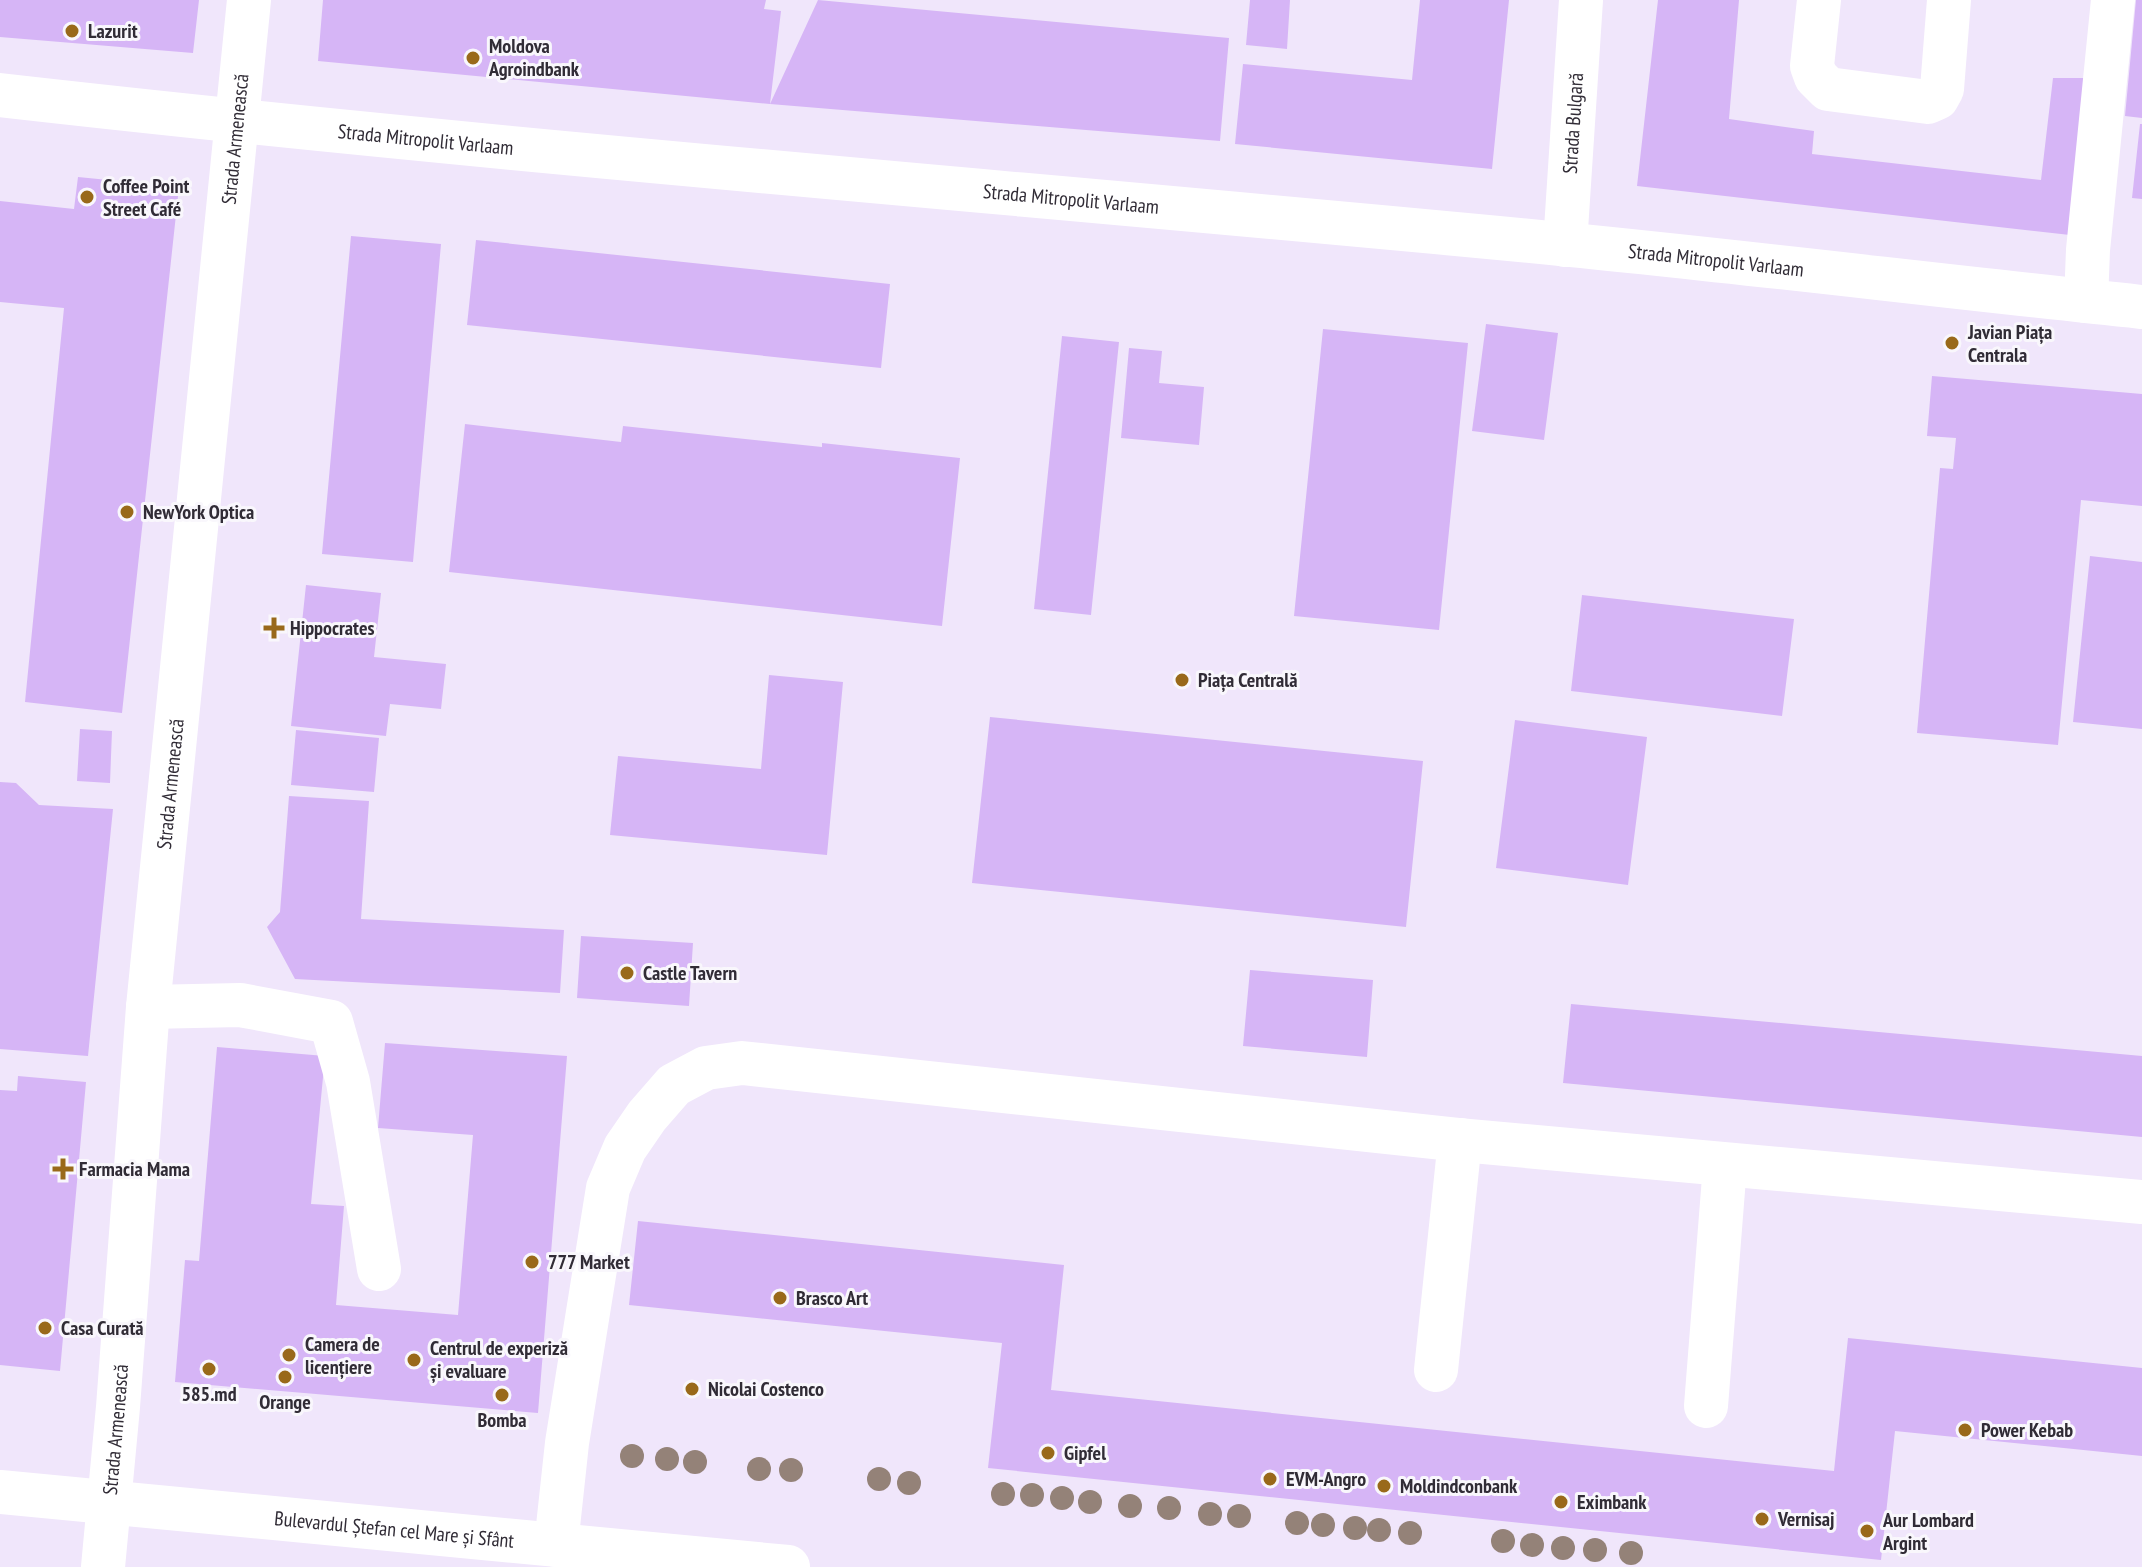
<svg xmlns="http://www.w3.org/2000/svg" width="2142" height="1567" font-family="'PT Sans Narrow',sans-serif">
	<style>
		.building { fill: #d6b5f6 }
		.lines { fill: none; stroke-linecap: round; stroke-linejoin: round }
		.minor { stroke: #fff; stroke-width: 44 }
		.major { stroke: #fff; stroke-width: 44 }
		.tree { fill: #948278 }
		.poi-dot { fill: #99691a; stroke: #f9f7fc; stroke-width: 3 }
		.labels { text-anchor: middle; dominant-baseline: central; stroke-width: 6; stroke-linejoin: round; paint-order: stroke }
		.poi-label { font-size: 20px; font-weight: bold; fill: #312c36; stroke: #f9f7fc; text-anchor: start }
		.street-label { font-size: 20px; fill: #312c36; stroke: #f9f7fc }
	</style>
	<rect width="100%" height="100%" fill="#f0e6fb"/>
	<!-- building -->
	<path class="building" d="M0,0H199L193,53L0,37Z
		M323,0H766L764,9L781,11L770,104L318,61Z
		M818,0L1229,38L1220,141L770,104Z
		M1250,0H1290L1287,49L1246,45Z
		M1420,0H1509L1492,169L1235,144L1243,64L1412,80Z
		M1658,0H1739L1729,119L1814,131L1812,154L2041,180L2053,78H2089L2070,235L1637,186Z
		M2136,0H2142V118L2125,116Z
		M2140,124H2142V199L2132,198Z
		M78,177L179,187L122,713L25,702L64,308L0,302V201L74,209Z
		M351,236L441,244L413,562L322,554Z
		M476,240L890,284L881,368L467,325Z
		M1486,324L1558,333L1544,440L1472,431Z
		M1323,329L1468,343L1439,630L1294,616Z
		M1062,336L1119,342L1091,615L1034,609Z
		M1129,348L1162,351L1159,383L1204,387L1199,445L1121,438Z
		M1932,376L2142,394V506L2081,500L2058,745L1917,733L1940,468L1953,469L1956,438L1927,436Z
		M465,424L621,442L623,426L822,447V443L960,458L942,626L449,572Z
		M2090,556L2142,562V729L2073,722Z
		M306,585L381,593L374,657L446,664L441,709L390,704L386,736L291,726Z
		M1582,595L1794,619L1782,716L1571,691Z
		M769,675L843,682L827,855L610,835L618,756L761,769Z
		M990,717L1423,761L1406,927L972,883Z
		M1515,720L1647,737L1628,885L1496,868Z
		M80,729L112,731L110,783L77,781Z
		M296,730L379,738L374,792L291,785Z
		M0,782L16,783L39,805L113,809L88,1056L0,1049Z
		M289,796L369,801L361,919L564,930L560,993L295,979L267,927L280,912Z
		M581,936L693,943L689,1006L577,998Z
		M1250,970L1373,980L1367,1057L1243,1046Z
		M1571,1004L2142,1056V1137L1563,1083Z
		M385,1043L567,1056L538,1413L175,1382L185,1260L199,1261L217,1047L325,1056L311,1204L344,1206L336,1305L458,1315L473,1135L378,1128Z
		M18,1076L86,1082L60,1371L0,1365V1090L17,1091Z
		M638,1221L1064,1265L1051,1390L1834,1471L1848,1338L2142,1368V1456L1895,1431L1881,1560L988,1468L1002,1343L629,1305Z"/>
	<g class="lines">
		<!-- minor -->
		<g class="minor">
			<path d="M1819,0L1812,66L1816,77L1828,89L1928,102L1937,98L1942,89L1949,0"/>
			<path id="s1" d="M0,95C519,154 1041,194 1561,244C1755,263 1948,287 2142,307"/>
			<path id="s2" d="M1565,245L1581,0"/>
			<path d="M2086,301L2088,250L2113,0"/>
			<path d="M148,1007L240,1005L331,1022L348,1082L379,1269"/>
			<path d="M1436,1370L1460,1140"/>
			<path d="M1706,1406L1725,1165"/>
			<path d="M556,1545L567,1443L608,1188L625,1148L647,1116L674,1085L706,1068L742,1063L1460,1140L2142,1202"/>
		</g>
		<!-- major -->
		<g class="major">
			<path id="s3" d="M0,1492L788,1567"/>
			<path id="s4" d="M103,1567L118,1407L148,1007L249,0"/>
		</g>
	</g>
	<!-- trees -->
	<g class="tree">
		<circle cx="632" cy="1456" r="12"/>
		<circle cx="667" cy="1459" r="12"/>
		<circle cx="695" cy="1462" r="12"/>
		<circle cx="759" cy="1469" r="12"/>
		<circle cx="791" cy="1470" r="12"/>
		<circle cx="879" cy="1479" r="12"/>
		<circle cx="909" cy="1483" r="12"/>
		<circle cx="1003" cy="1494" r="12"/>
		<circle cx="1032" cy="1495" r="12"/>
		<circle cx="1062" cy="1498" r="12"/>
		<circle cx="1090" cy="1502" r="12"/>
		<circle cx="1130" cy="1506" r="12"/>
		<circle cx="1169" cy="1508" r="12"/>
		<circle cx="1210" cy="1514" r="12"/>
		<circle cx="1239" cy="1516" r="12"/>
		<circle cx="1297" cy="1523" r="12"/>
		<circle cx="1323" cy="1525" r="12"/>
		<circle cx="1355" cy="1528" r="12"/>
		<circle cx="1379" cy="1530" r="12"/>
		<circle cx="1410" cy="1533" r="12"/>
		<circle cx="1503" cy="1541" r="12"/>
		<circle cx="1532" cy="1545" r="12"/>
		<circle cx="1563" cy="1548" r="12"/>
		<circle cx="1595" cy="1550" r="12"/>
		<circle cx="1631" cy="1553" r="12"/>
	</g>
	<!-- markers -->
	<g class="poi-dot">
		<circle cx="72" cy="31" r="8"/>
		<circle cx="473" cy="58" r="8"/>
		<circle cx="87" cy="197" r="8"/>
		<circle cx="1952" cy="343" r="8"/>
		<circle cx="127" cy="512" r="8"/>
		<path d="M270 616h8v8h8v8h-8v8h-8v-8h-8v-8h8z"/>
		<circle cx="1182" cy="680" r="8"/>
		<circle cx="627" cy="973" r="8"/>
		<path d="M59 1157h8v8h8v8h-8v8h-8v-8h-8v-8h8z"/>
		<circle cx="532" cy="1262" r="8"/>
		<circle cx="780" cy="1298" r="8"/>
		<circle cx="45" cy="1328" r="8"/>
		<circle cx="289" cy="1355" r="8"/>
		<circle cx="414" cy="1360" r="8"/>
		<circle cx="209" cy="1369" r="8"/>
		<circle cx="285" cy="1377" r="8"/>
		<circle cx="692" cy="1389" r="8"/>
		<circle cx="502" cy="1395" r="8"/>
		<circle cx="1965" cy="1430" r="8"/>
		<circle cx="1048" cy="1453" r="8"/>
		<circle cx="1270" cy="1479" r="8"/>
		<circle cx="1384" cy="1486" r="8"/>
		<circle cx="1561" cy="1502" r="8"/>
		<circle cx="1762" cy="1519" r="8"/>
		<circle cx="1867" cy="1531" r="8"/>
	</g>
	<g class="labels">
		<!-- poi labels -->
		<g class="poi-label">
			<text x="88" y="31">Lazurit</text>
			<text x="489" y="46">Moldova<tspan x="489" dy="23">Agroindbank</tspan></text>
			<text x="103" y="186">Coffee Point<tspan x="103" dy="23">Street Café</tspan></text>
			<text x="1968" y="332">Javian Piața<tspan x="1968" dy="23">Centrala</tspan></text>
			<text x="143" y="512">NewYork Optica</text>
			<text x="290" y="628">Hippocrates</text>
			<text x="1198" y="680">Piața Centrală</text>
			<text x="643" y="973">Castle Tavern</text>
			<text x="79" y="1169">Farmacia Mama</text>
			<text x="548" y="1262">777 Market</text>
			<text x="796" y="1298">Brasco Art</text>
			<text x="61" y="1328">Casa Curată</text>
			<text x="305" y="1344">Camera de<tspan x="305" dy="23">licențiere</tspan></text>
			<text x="430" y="1348">Centrul de experiză<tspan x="430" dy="23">și evaluare</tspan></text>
			<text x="708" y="1389">Nicolai Costenco</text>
			<text x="209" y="1394" text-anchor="middle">585.md</text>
			<text x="285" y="1402" text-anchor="middle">Orange</text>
			<text x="502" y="1420" text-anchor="middle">Bomba</text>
			<text x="1981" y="1430">Power Kebab</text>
			<text x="1064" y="1453">Gipfel</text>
			<text x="1286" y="1479">EVM-Angro</text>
			<text x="1400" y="1486">Moldindconbank</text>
			<text x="1577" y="1502">Eximbank</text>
			<text x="1778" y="1519">Vernisaj</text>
			<text x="1883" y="1520">Aur Lombard<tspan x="1883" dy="23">Argint</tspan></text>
		</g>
		<!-- street labels -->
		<g class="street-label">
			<text stroke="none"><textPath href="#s2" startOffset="122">Strada Bulgară</textPath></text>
			<text stroke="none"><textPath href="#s4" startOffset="1434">Strada Armenească</textPath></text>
			<text stroke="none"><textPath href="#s1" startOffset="428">Strada Mitropolit Varlaam</textPath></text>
			<text stroke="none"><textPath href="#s1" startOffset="1076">Strada Mitropolit Varlaam</textPath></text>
			<text stroke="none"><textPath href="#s1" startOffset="1724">Strada Mitropolit Varlaam</textPath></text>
			<text stroke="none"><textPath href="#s4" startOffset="786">Strada Armenească</textPath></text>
			<text stroke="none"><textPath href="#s4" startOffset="138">Strada Armenească</textPath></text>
			<text stroke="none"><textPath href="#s3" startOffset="396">Bulevardul Ștefan cel Mare și Sfânt</textPath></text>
		</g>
	</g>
</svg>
